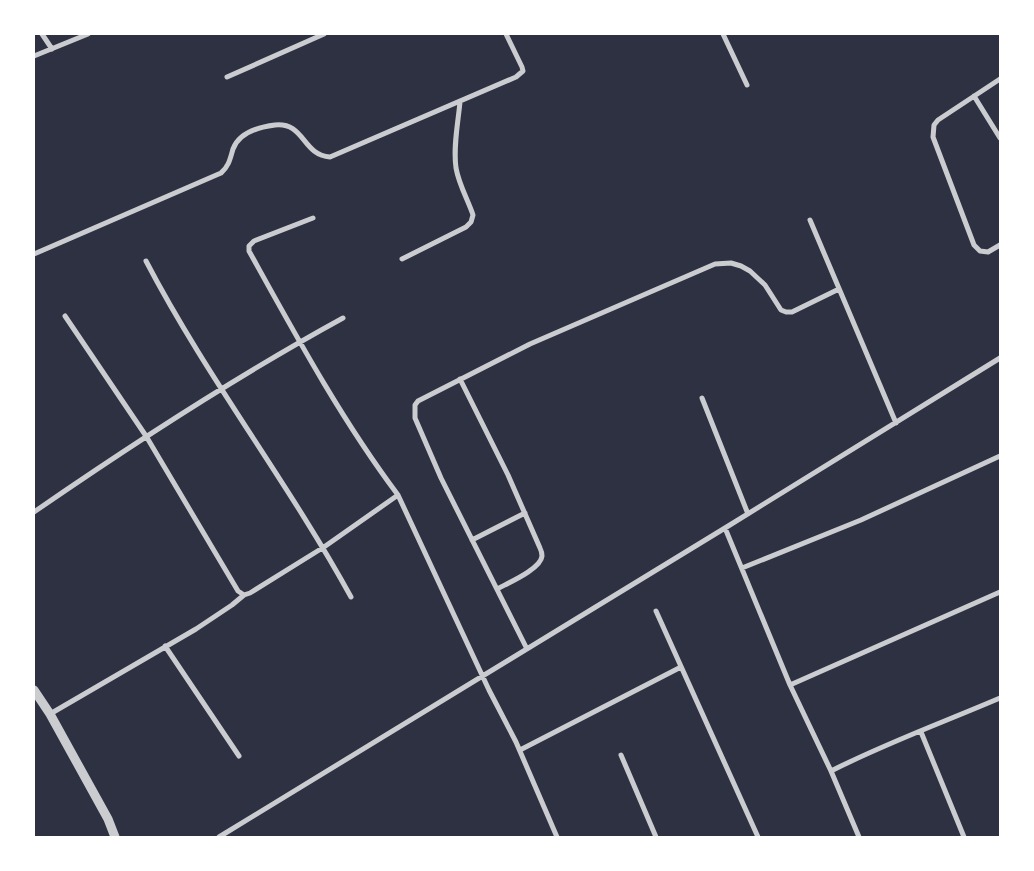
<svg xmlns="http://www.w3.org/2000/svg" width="1034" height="871" font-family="'Sofia Sans Condensed',sans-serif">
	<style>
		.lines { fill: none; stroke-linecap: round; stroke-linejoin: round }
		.minor { stroke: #caccd0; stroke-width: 5 }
		.tertiary { stroke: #caccd0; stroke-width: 9 }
	</style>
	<rect width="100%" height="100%" fill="#2d3142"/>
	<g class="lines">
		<!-- minor -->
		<path class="minor" d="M42,34L52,49
			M723,34L747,85
			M34,56L88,34
			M227,77L324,34
			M1000,79L938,120L934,125L933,137L974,245L980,251L988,252L1000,245
			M974,96L1000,138
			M313,218L254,241L249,246V251C295,334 341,419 398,495L489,690L516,742L557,837
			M810,220L896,423
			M34,254L221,173C229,166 230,159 233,149C239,133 259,127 275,125C305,122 302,155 330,157L516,77L523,71L522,67L506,34
			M402,259L466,227L471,222L473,215C468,200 459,185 456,168C453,147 458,123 460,102
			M146,261C207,378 288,482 351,597
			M65,316L146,436L238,591L244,595L250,593L324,547L398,495
			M460,379L508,475L540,548C541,550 542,553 542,556C541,569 508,583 497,589
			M702,398L748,514
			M34,512C134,443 237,376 343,318
			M725,528L790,685L831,771L859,837
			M472,540L525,513
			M742,568L861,520L1000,456
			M656,611L758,837
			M165,646L239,756
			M527,649L441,478L415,418V405L418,401L530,344L715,264L731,263L741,266L750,271L765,285L781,310L786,312H792L839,289
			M790,685L1000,592
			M50,714L196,629L232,605L244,595
			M921,732L964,837
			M520,750L681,667
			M621,755L656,837
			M831,771C886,743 944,722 1000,698
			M219,837L725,528L1000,358"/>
		<!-- tertiary -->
		<path class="tertiary" d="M34,690L50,714L108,819L115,837"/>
	</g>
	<!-- border -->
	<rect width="1034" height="871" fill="none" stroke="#ffffff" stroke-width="70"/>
</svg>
